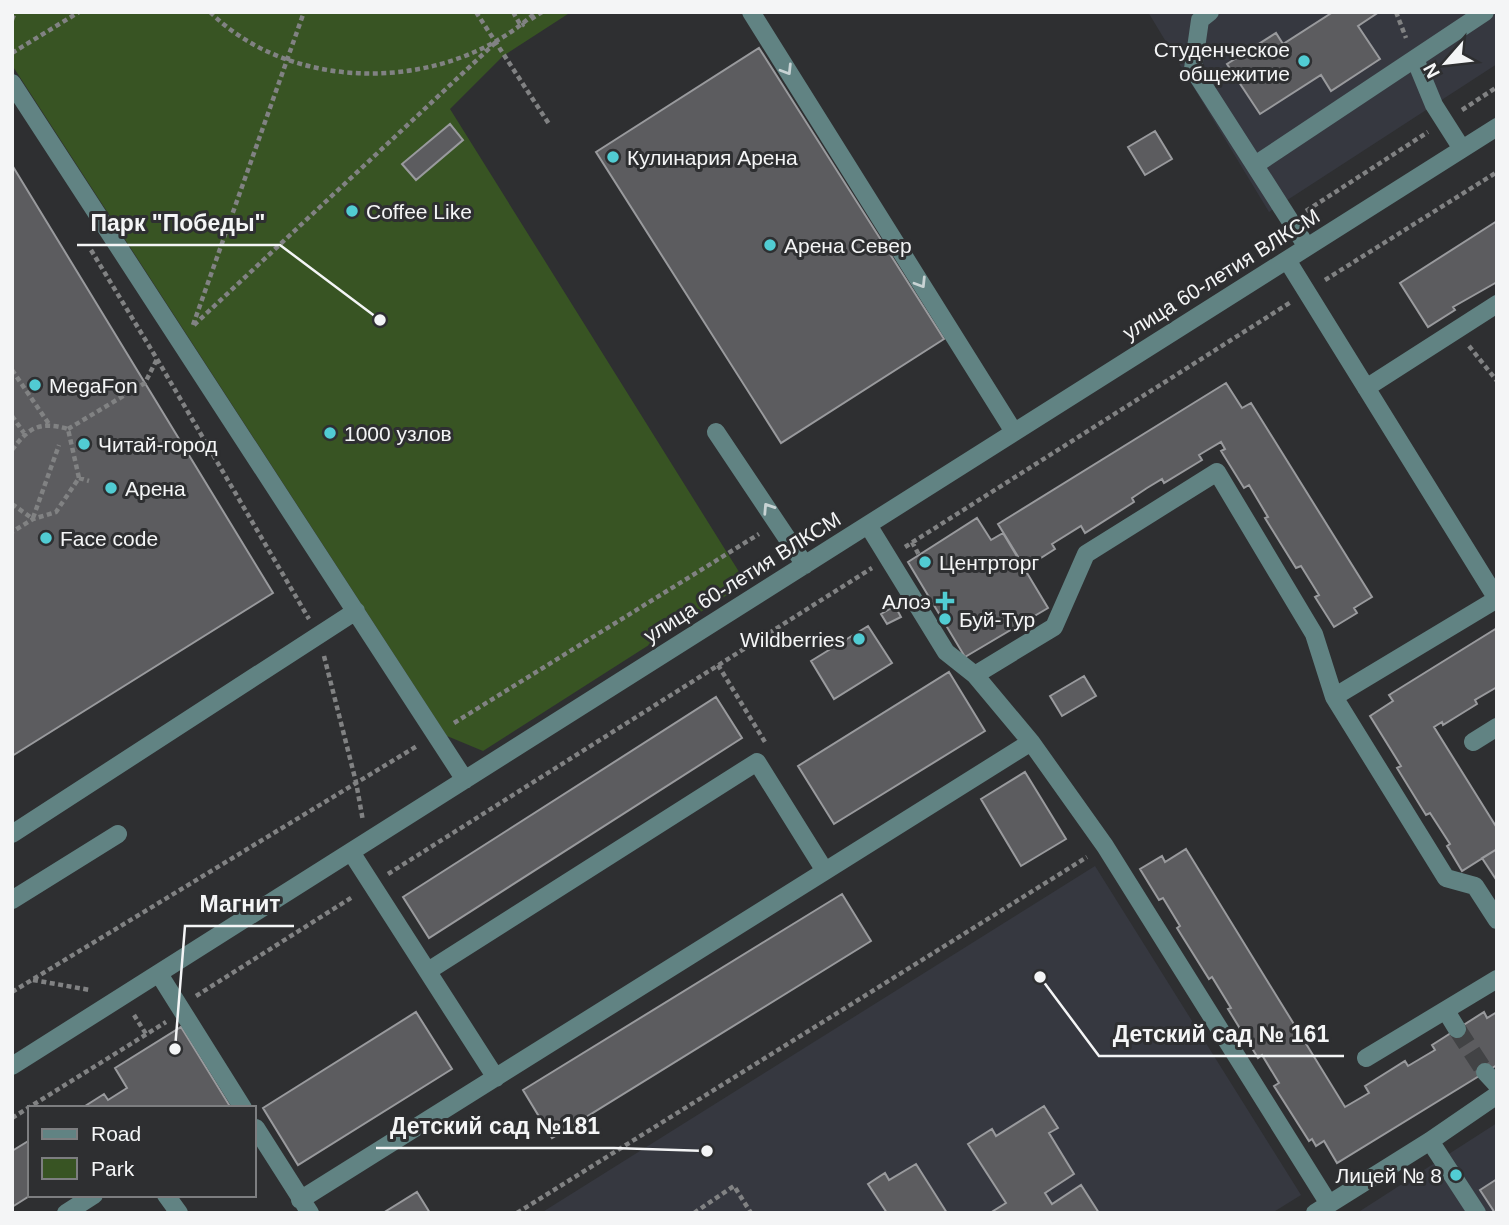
<svg xmlns="http://www.w3.org/2000/svg" width="1509" height="1225" font-family="Arial,sans-serif">
	<style>
		.built { fill: #363840 }
		.green { fill: #385423 }
		.building { fill: #5c5c5f; stroke: #999a9d; stroke-width: 2 }
		.lines { fill: none; stroke-linecap: round; stroke-linejoin: round }
		.minor-tunnel { stroke: #424345; stroke-width: 18; stroke-dasharray: 18 9; stroke-linecap: butt }
		.path { stroke: #818283; stroke-width: 4.5; stroke-dasharray: 5 3.5; stroke-linecap: butt }
		.minor { stroke: #618383; stroke-width: 18 }
		.oneway { stroke: #c8d3d4 }
		.poi-dot { fill: #51ccd3; stroke: #2e2f31; stroke-width: 2.5 }
		.labels { text-anchor: middle; dominant-baseline: central; stroke-width: 6; stroke-linejoin: round; paint-order: stroke }
		.poi-label { font-size: 21px; fill: #f4f5f6; stroke: #2e2f31; text-anchor: start }
		.street-label { font-size: 21px; fill: #f4f5f6; stroke: #2e2f31 }
		.leader { fill: none; stroke: #f4f5f6; stroke-width: 2.5 }
		.callout-dot { fill: #f4f5f6; stroke: #2e2f31; stroke-width: 2.5 }
		.callout-label { font-size: 23px; text-anchor: middle; font-weight: bold; fill: #f4f5f6; stroke: #2e2f31; stroke-width: 6; stroke-linejoin: round; paint-order: stroke }
	</style>
	<rect width="100%" height="100%" fill="#2e2f31"/>
	<!-- built -->
	<path class="built" d="M1148,12H1497V64L1269,212Z
		M1095,866L1301,1195L1272,1213H541Z
		M1497,1123V1213H1357Z"/>
	<!-- green -->
	<path class="green" d="M12,12H571L503,56L450,109L746,583L483,751L447,736L12,65Z"/>
	<!-- building -->
	<path class="building" d="M1333,12H1379L1358,26L1380,59L1331,91L1321,75L1260,114L1227,64L1276,33L1283,44Z
		M759,48L944,339L781,443L596,152Z
		M450,124L463,140L416,180L402,164Z
		M1155,131L1172,159L1145,175L1128,147Z
		M12,165L273,593L12,756Z
		M1497,221V282L1453,307L1455,310L1428,327L1400,283Z
		M1226,383L1242,408L1251,403L1372,597L1354,608L1357,613L1334,627L1315,597L1319,595L1301,566L1296,568L1265,518L1268,517L1249,485L1244,488L1221,451L1225,449L1221,442L1199,455L1202,460L1164,483L1162,479L1147,488L1132,498L1134,502L1085,533L1081,526L1052,544L1055,549L1025,568L998,524Z
		M977,518L991,540L1003,533L1048,608L965,657L908,562Z
		M895,606L901,617L887,624L881,614Z
		M868,626L892,663L834,699L811,661Z
		M1497,628V687L1475,700L1477,704L1443,725L1442,722L1434,727L1497,828V849L1462,871L1447,846L1450,844L1430,813L1426,815L1397,768L1401,766L1370,716L1393,701L1389,695Z
		M949,672L985,731L834,824L798,766Z
		M1084,676L1096,696L1062,716L1050,696Z
		M716,697L742,738L429,938L403,897Z
		M1025,772L1066,839L1021,866L981,799Z
		M1186,849L1345,1107L1369,1093L1365,1086L1405,1061L1408,1066L1435,1050L1432,1045L1484,1012L1487,1018L1497,1012V1065L1337,1163L1324,1141L1316,1146L1312,1139L1309,1141L1274,1086L1279,1083L1262,1055L1258,1058L1228,1009L1231,1008L1212,977L1209,979L1177,928L1180,926L1163,898L1159,900L1140,869L1162,856L1165,862Z
		M1497,849V881L1482,858Z
		M842,894L871,941L552,1138L523,1090Z
		M416,1012L452,1069L298,1165L263,1108Z
		M181,1027L231,1108H82L104,1094L108,1100L127,1088L115,1068Z
		M1044,1106L1058,1128L1049,1133L1074,1174L1045,1193L1052,1204L1081,1185L1099,1213H990L1006,1203L968,1144L992,1129L996,1136Z
		M30,1140L31,1195L12,1207V1151Z
		M916,1164L947,1213H887L868,1184L885,1173L889,1180Z
		M1497,1179V1213H1495L1480,1190Z
		M417,1192L430,1213H383Z"/>
	<g class="lines">
		<!-- minor-tunnel -->
		<path class="minor-tunnel" d="M1457,1029L1485,1072"/>
		<!-- path -->
		<path class="path" d="M210,12C295,96 450,92 536,12
			M476,12L549,124
			M513,12L521,26L524,24
			M1396,12L1406,38
			M531,19L542,12
			M12,20L15,12
			M12,53L79,12
			M1462,110L1497,87
			M1306,211L1428,132
			M91,250L157,359L309,619
			M1325,280L1497,172
			M193,325L304,12
			M194,325L495,43
			M1469,346L1497,381
			M12,370L49,424
			M12,416L24,433
			M68,429L145,383L157,359
			M12,450C29,427 40,421 68,429L79,478L56,512L33,519L12,532
			M79,478L89,481
			M12,504L33,519
			M33,518L59,445
			M912,542L919,555
			M905,547L1291,302
			M324,656L356,782L363,821
			M718,665L765,742
			M454,723L759,534
			M388,874L872,568
			M33,980L90,990
			M12,992L417,746
			M196,996L354,896
			M134,1015L146,1034
			M12,1118L166,1022
			M517,1213L1087,857
			M694,1213L734,1186L751,1213"/>
		<!-- minor -->
		<path class="minor" d="M751,12L1014,432
			M1210,12L1200,20L1193,69L1307,247
			M1415,59L1434,105L1462,149
			M12,83L465,780
			M1255,165L1485,12
			M1287,260L1497,599
			M1366,388L1497,304
			M716,432L805,565
			M868,525L946,652L975,675L1031,742L1105,846L1329,1204
			M1497,599L1334,697L1446,878L1475,886L1497,920
			M975,675L1054,627L1086,554L1217,472L1314,634L1334,697
			M1473,742L1497,727
			M12,834L356,611
			M351,852L496,1078
			M12,900L118,834
			M428,971L757,762L825,871
			M159,974L243,1108
			M1446,1011L1457,1029
			M1366,1058L1497,979
			M12,1066L1497,127
			M1485,1072L1497,1085
			M256,1128L310,1213
			M1430,1141L1477,1213
			M166,1195L179,1213
			M300,1200L1031,742
			M66,1213L94,1195
			M1315,1213L1430,1141L1497,1095"/>
	</g>
	<!-- one-way arrows -->
	<defs><path id="oneway-chevron" d="M-2-3.5L2.5 0L-2 3.5" fill="none" stroke-width="1.6" stroke-linecap="round" stroke-linejoin="round" transform="scale(1.75)"/></defs>
	<g class="oneway">
		<use href="#oneway-chevron" transform="translate(787 70) rotate(58)"/>
		<use href="#oneway-chevron" transform="translate(921 283) rotate(58)"/>
		<use href="#oneway-chevron" transform="translate(768 508) rotate(-123)"/>
	</g>
	<!-- markers -->
	<g class="poi-dot">
		<circle cx="1304" cy="61" r="7"/>
		<circle cx="613" cy="157" r="7"/>
		<circle cx="352" cy="211" r="7"/>
		<circle cx="770" cy="245" r="7"/>
		<circle cx="35" cy="385" r="7"/>
		<circle cx="330" cy="433" r="7"/>
		<circle cx="84" cy="444" r="7"/>
		<circle cx="111" cy="488" r="7"/>
		<circle cx="46" cy="538" r="7"/>
		<circle cx="925" cy="562" r="7"/>
		<path d="M941.5 590.5h7v7h7v7h-7v7h-7v-7h-7v-7h7z"/>
		<circle cx="945" cy="619" r="7"/>
		<circle cx="859" cy="639" r="7"/>
		<circle cx="1456" cy="1175" r="7"/>
	</g>
	<g class="labels">
		<!-- poi labels -->
		<g class="poi-label">
			<text x="1290" y="49" text-anchor="end">Студенческое<tspan x="1290" dy="24">общежитие</tspan></text>
			<text x="627" y="157">Кулинария Арена</text>
			<text x="366" y="211">Coffee Like</text>
			<text x="784" y="245">Арена Север</text>
			<text x="49" y="385">MegaFon</text>
			<text x="344" y="433">1000 узлов</text>
			<text x="98" y="444">Читай-город</text>
			<text x="125" y="488">Арена</text>
			<text x="60" y="538">Face code</text>
			<text x="939" y="562">Центрторг</text>
			<text x="931" y="601" text-anchor="end">Алоэ</text>
			<text x="959" y="619">Буй-Тур</text>
			<text x="845" y="639" text-anchor="end">Wildberries</text>
			<text x="1442" y="1175" text-anchor="end">Лицей № 8</text>
		</g>
		<!-- street labels -->
		<g class="street-label">
			<text transform="translate(1221 274) rotate(-32)">улица 60-летия ВЛКСМ</text>
			<text transform="translate(742 577) rotate(-32)">улица 60-летия ВЛКСМ</text>
		</g>
	</g>
	<!-- callouts -->
	<path class="leader" d="M380 320L280 245H77M175 1049L185 926H294M1040 977L1099 1056H1344M707 1151L614 1148H376"/>
	<g class="callout-dot">
		<circle cx="380" cy="320" r="7"/>
		<circle cx="175" cy="1049" r="7"/>
		<circle cx="1040" cy="977" r="7"/>
		<circle cx="707" cy="1151" r="7"/>
	</g>
	<g class="callout-label">
		<text x="178" y="231">Парк "Победы"</text>
		<text x="240" y="912">Магнит</text>
		<text x="1221" y="1042">Детский сад № 161</text>
		<text x="495" y="1134">Детский сад №181</text>
	</g>
	<!-- border -->
	<rect width="1509" height="1225" fill="none" stroke="#f4f5f6" stroke-width="28"/>
	<!-- legend -->
	<rect x="28" y="1106" width="228" height="91" fill="#2e2f31" stroke="#7d7e80" stroke-width="2"/>
	<rect x="42" y="1129" width="35" height="10" fill="#618383" stroke="#7d7e80" stroke-width="2"/>
	<text x="91" y="1141" font-size="21" fill="#f4f5f6">Road</text>
	<rect x="42" y="1158" width="35" height="21" fill="#385423" stroke="#7d7e80" stroke-width="2"/>
	<text x="91" y="1176" font-size="21" fill="#f4f5f6">Park</text>
	<!-- north arrow -->
	<g transform="translate(1446 63) rotate(242)" stroke="#2e2f31" stroke-width="5" paint-order="stroke">
	<path d="M0-5L12 26L0 18L-12 26Z" fill="#f4f5f6"/>
	<text y="-10" font-size="19" font-weight="bold" text-anchor="middle" fill="#f4f5f6">N</text>
	</g>
</svg>
